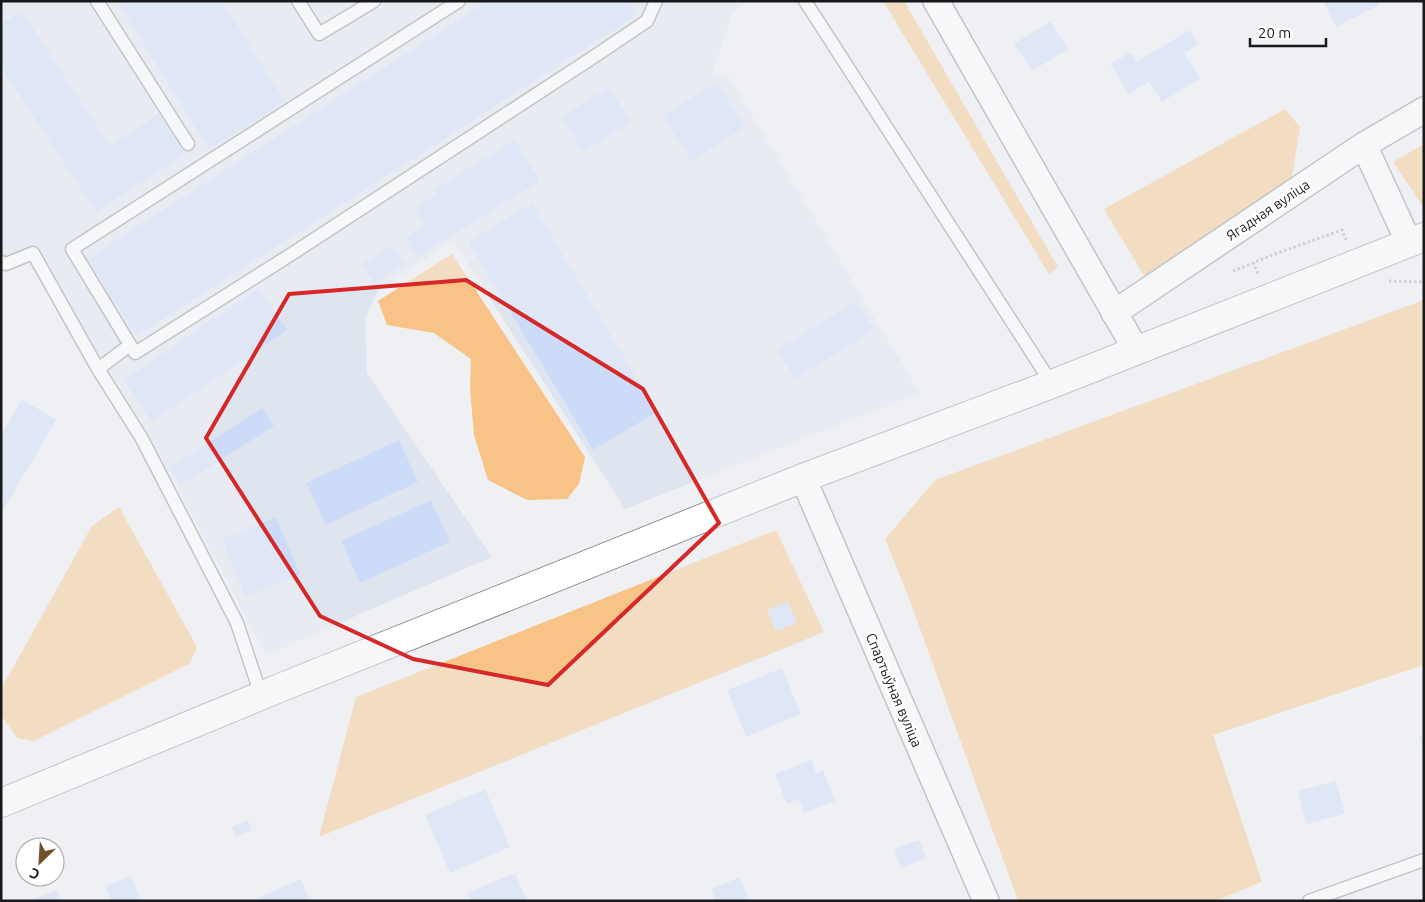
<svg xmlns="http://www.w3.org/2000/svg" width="1425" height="902" font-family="Ubuntu,sans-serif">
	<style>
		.built { fill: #dfe5ef }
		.green { fill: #f7c386 }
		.building { fill: #ccdcf8 }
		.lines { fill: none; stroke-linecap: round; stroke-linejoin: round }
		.service-casing { stroke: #8e8f93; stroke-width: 15 }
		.minor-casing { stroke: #8e8f93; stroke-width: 28 }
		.secondary-casing { stroke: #8e8f93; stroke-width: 30 }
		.path { stroke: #aaacaf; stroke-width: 3; stroke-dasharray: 2.5 2.5; stroke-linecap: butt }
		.service { stroke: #fff; stroke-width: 12 }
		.minor { stroke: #fff; stroke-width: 25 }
		.secondary { stroke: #fff; stroke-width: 28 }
		.marked { fill: none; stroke: #d62828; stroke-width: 4; stroke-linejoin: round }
		.labels { text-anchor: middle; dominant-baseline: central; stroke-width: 5; stroke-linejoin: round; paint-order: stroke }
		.street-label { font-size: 14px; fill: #171819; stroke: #fff }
	</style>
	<rect width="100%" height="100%" fill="#eef0f4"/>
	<!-- built -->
	<path class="built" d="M1,1H748L732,14L711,77L726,72L920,393L625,509L453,241L379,289L365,318L367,373L492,557L266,655L179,490L106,366L37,260L1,272Z"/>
	<!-- green -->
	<path class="green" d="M883,1H904L1058,267L1049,274Z
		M1285,109L1300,127L1291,182L1146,279L1104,209Z
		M1424,144V208L1393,162Z
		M452,254L585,457L579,484L567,499L527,500L488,480L474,435L470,388L471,359L434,333L387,325L378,301Z
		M1424,300V665L1213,735L1262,882L1215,901H1018L909,598L885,539L935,480Z
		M119,507L197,647L189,664L33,741L17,738L1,715V689L92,526Z
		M776,530L824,632L319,837L356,697Z"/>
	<!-- building -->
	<path class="building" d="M117,1H222L285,102L209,149Z
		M488,1H628L637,15L137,336L87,259Z
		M1323,1H1377L1379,5L1336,27Z
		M22,11L110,146L159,114L185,154L96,212L1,67V24Z
		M1050,21L1068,49L1032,71L1014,44Z
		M1189,30L1198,44L1184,53L1200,78L1162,102L1149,82L1129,94L1110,64L1131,52L1137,62Z
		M717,82L745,127L691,161L663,116Z
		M609,87L631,122L583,152L561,117Z
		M515,140L540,181L417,257L405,238L425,225L414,208L436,195L433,190Z
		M532,203L657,412L593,450L468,242Z
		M393,245L405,264L374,283L362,264Z
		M259,288L287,330L152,422L124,380Z
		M856,301L874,330L795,379L777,350Z
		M22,399L56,420L1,514V435Z
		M262,408L274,426L181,485L169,468Z
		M399,440L418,482L326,525L306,483Z
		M431,500L450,542L360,583L341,541Z
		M276,517L300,574L246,597L222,539Z
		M788,602L797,623L776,631L767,610Z
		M782,668L801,714L746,737L727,690Z
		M1424,735V751H1423L1419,736Z
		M811,760L816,773L823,770L835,801L804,813L799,799L787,804L775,774Z
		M1336,781L1345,814L1306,824L1298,791Z
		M485,789L510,847L450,873L425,815Z
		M248,820L252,830L236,837L232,827Z
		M919,840L926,858L901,868L894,849Z
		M515,873L527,901H471L467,893Z
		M131,876L141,901H111L106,886Z
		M740,877L749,901H716L711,889Z
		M301,879L310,901H261L259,897Z
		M57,890L61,901H28Z"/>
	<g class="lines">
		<!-- service casing -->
		<g class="service-casing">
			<path id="service" d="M97,1L188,144
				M298,1L319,34L374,1
				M459,1L72,249L135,353L287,257L592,58L647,21L656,1
				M805,1L1052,384
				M1,262L6,264L33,253L98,369
				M130,345L98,369L141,437L237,623L261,695
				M1309,901L1424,860"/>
		</g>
		<!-- minor casing -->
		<g class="minor-casing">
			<path id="minor" d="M936,1L1136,350
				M1364,145L1409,243
				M1114,313L1364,145L1424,110
				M803,478L986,901"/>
		</g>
		<!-- secondary casing -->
		<g class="secondary-casing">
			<path id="secondary" d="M1,803L287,685L803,478L1052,384L1424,237"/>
		</g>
		<!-- path -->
		<path class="path" d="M1253,262L1259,276
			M1233,271L1275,254L1342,230L1346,240
			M1389,281L1424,282"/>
		<!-- service -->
		<use href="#service" class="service"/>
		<!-- minor -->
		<use href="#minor" class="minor"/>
		<!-- secondary -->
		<use href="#secondary" class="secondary"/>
	</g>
	<!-- marked area -->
	<path d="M0 0H1425V902H0ZM466,280L643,389L719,523L548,685L413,659L320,616L206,438L289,294Z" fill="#eef0f4" fill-opacity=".55" fill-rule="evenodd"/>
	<path class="marked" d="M466,280L643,389L719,523L548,685L413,659L320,616L206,438L289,294Z"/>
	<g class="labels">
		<!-- street labels -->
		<g class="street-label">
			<text transform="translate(1268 210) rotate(-34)">Ягадная вуліца</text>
			<text transform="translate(894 690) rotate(67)">Спартыўная вуліца</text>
		</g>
	</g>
	<!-- border -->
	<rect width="1425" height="902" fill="none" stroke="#171819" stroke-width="5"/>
	<!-- north arrow -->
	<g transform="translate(40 862) rotate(205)"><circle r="24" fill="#ffffff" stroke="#a2a3a3"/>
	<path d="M0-4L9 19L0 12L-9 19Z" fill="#725128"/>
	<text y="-8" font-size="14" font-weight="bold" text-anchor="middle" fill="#171819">С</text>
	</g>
	<!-- scale -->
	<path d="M1250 38v8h76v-8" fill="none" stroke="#171819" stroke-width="2.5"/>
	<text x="1258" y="38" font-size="15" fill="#171819" stroke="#ffffff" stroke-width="4" paint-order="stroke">20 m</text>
</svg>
